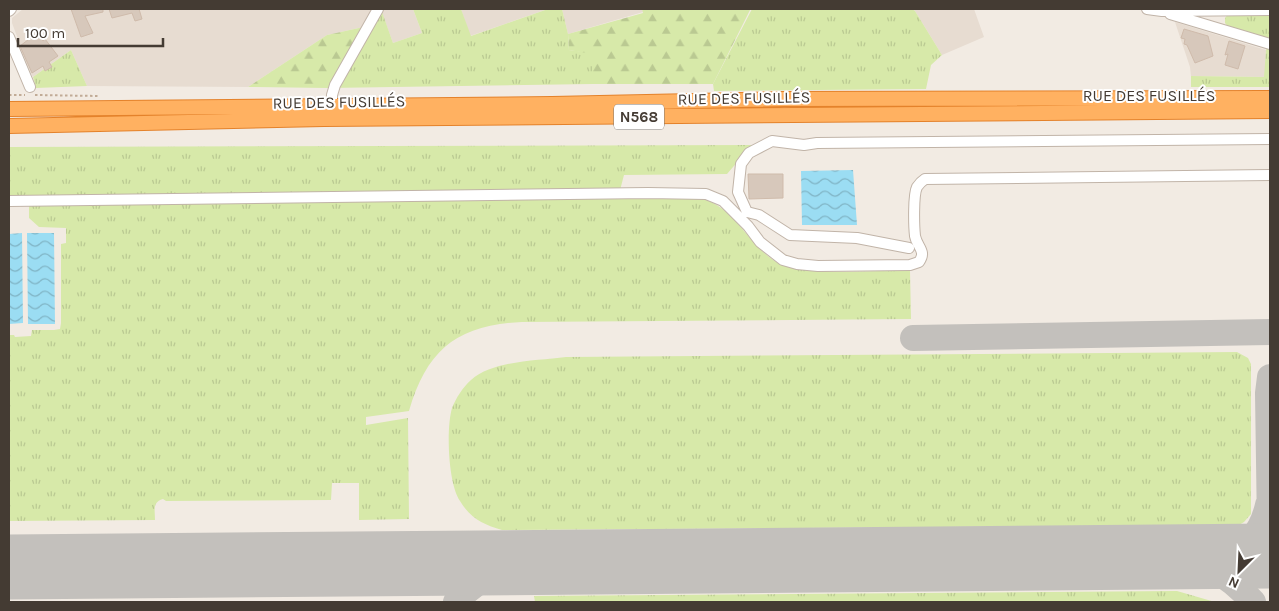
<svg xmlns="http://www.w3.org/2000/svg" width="1279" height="611" font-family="Karla,sans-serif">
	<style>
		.residential { fill: #e7dcd1 }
		.grass { fill: url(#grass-tufts) }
		.forest { fill: url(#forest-firs) }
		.water { fill: url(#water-waves) }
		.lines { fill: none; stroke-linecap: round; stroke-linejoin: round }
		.taxiway { stroke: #c3c0bc; stroke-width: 26 }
		.runway { stroke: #c3c0bc; stroke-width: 65 }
		.building { fill: #d7c8bb; stroke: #cfbbab }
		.minor-casing { stroke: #c1b4a8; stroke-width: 12 }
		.highway-casing { stroke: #e4822b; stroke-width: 16 }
		.path { stroke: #c1ab96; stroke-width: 2; stroke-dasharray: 2.5 2.5; stroke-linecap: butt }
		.minor { stroke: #fff; stroke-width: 10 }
		.highway { stroke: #ffb161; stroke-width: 14 }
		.labels { text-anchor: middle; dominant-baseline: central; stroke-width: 4; stroke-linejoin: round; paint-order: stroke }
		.shield { fill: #fff; stroke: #7c7670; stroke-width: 1 }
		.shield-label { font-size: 15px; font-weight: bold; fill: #443b33 }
		.street-label { font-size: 16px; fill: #443b33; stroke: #fff }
	</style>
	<defs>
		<pattern id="grass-tufts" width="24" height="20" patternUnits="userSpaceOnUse" patternTransform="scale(1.25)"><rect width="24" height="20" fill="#d7e9a9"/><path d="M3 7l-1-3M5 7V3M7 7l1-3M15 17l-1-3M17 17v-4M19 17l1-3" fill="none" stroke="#bac992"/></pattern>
		<pattern id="forest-firs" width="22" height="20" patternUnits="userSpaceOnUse" patternTransform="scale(1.25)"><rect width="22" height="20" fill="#d7e9a9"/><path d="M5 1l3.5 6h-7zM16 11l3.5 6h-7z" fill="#bac992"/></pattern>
		<pattern id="water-waves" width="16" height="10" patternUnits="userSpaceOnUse" patternTransform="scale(1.25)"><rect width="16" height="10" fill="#9bddf3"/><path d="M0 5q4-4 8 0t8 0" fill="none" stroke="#80b4c5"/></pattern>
	</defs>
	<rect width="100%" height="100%" fill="#f2ebe3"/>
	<!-- residential -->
	<path class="residential" d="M23,9H413L422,33L393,43L381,10L368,26L327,35L248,87L87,86L71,50L33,77L17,48L18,39L12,23V18Z
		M461,9H548L470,36Z
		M562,9H642L643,12L568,34Z
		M912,9H974L984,37L942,55L915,11Z
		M1175,22L1266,50L1265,77L1191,76L1190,67Z"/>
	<!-- grass -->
	<path class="grass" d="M381,9L393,43L422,33L413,9H461L471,36L548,9H562L568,34L569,50L593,53V84L328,88Z
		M752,9H912L915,11L942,55L931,65L926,89L714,91L713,84Z
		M1229,13H1270V40L1229,28L1225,23V18Z
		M1269,44H1270V87H1191V76L1264,77L1266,50Z
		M71,50L87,86L36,88L33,77Z
		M752,145L727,174L624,175L619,194L9,201V147Z
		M697,197C735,205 747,245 778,263C803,277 879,270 910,270L911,319L522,322C458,325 427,349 409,411L366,417V425L408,418L409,519L359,520V483H332L331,500L166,501L163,499C152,502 155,511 155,520L9,521V335H14L15,337L31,336L32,330H54L60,329L61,323V244L66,243V228L39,227L29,218V206Z
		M1237,352L1248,358L1251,364V514L1244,522L1239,525L502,530C484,525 470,518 460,501C448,483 446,429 452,408C456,398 463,387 471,380C494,360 537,361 566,357Z
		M1177,591L1215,602H535L534,596Z"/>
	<!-- forest -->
	<path class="forest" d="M642,9H749L750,10L713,84H593L592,54L569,50L568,34L643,13Z
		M368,26L328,88L248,87L327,35Z"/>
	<!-- water -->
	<path class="water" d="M853,170L857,225H802L801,171Z
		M22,233L23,323L9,324V234Z
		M27,233H54L55,324H28Z"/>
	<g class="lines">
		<!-- taxiway -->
		<path class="taxiway" d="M913,338L1270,332
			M1270,377L1268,393L1270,529
			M1164,557C1207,566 1223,568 1253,602
			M1216,557C1246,549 1261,536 1268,505
			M456,602C484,570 515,565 556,563"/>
		<!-- runway -->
		<path class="runway" d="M9,567L1270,556"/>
	</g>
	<!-- building -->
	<path class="building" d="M71,9H103V12L85,16L93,33L81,37Z
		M109,9H139L142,19L135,21L132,13L112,18Z
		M1184,29L1208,36L1213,56L1195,63L1187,45L1184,44L1185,39L1181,38Z
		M37,33L43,41L45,39L58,56L49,62L52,67L45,71L43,66L32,73L20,46Z
		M1229,41L1245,46L1238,69L1225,65L1228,54L1225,55Z
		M748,174H783V198L749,199Z"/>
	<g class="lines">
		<!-- minor casing -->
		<g class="minor-casing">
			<path id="minor" d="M1147,9L1162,11L1270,10
				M9,11L11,9
				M1170,14L1270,44
				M9,37L30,87
				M332,105V95L335,85L378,9
				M9,201L648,193L706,194L723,201L748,226L760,242L783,260L797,264L818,266L910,265L919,262C927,251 917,247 915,236C914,227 913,195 917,187C919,184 922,181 925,179L1270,175
				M747,212L738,192L741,164L749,153L772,141L804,145L817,143L1270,139
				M747,212L759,215L790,235L857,238L909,248"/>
		</g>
		<!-- highway casing -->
		<g class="highway-casing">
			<path id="highway" d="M9,109L552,104L784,99L1270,98
				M9,126L324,119L1270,111"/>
		</g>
		<!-- path -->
		<path class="path" d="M9,95H25
			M35,95L98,96"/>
		<!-- minor -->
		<use href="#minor" class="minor"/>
		<!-- highway -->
		<use href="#highway" class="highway"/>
	</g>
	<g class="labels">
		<!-- shield labels -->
		<rect class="shield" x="614" y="104.5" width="50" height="25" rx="4"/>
		<g class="shield-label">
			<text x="639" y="117">N568</text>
		</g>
		<!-- street labels -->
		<g class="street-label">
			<text x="1149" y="95">RUE DES FUSILLÉS</text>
			<text transform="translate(744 98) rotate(-1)">RUE DES FUSILLÉS</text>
			<text transform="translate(339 102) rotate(-1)">RUE DES FUSILLÉS</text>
		</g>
	</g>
	<!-- border -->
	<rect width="1279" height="611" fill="none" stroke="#443b33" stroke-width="20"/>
	<!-- north arrow -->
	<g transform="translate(1239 571) rotate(204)" stroke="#ffffff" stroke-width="4" paint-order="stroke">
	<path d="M0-4L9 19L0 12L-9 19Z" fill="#443b33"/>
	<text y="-8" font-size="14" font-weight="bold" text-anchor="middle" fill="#443b33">N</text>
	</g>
	<!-- scale -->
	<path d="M18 38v8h145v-8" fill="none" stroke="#443b33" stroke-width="2.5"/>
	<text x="25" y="38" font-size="15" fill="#443b33" stroke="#ffffff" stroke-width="4" paint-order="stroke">100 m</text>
</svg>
